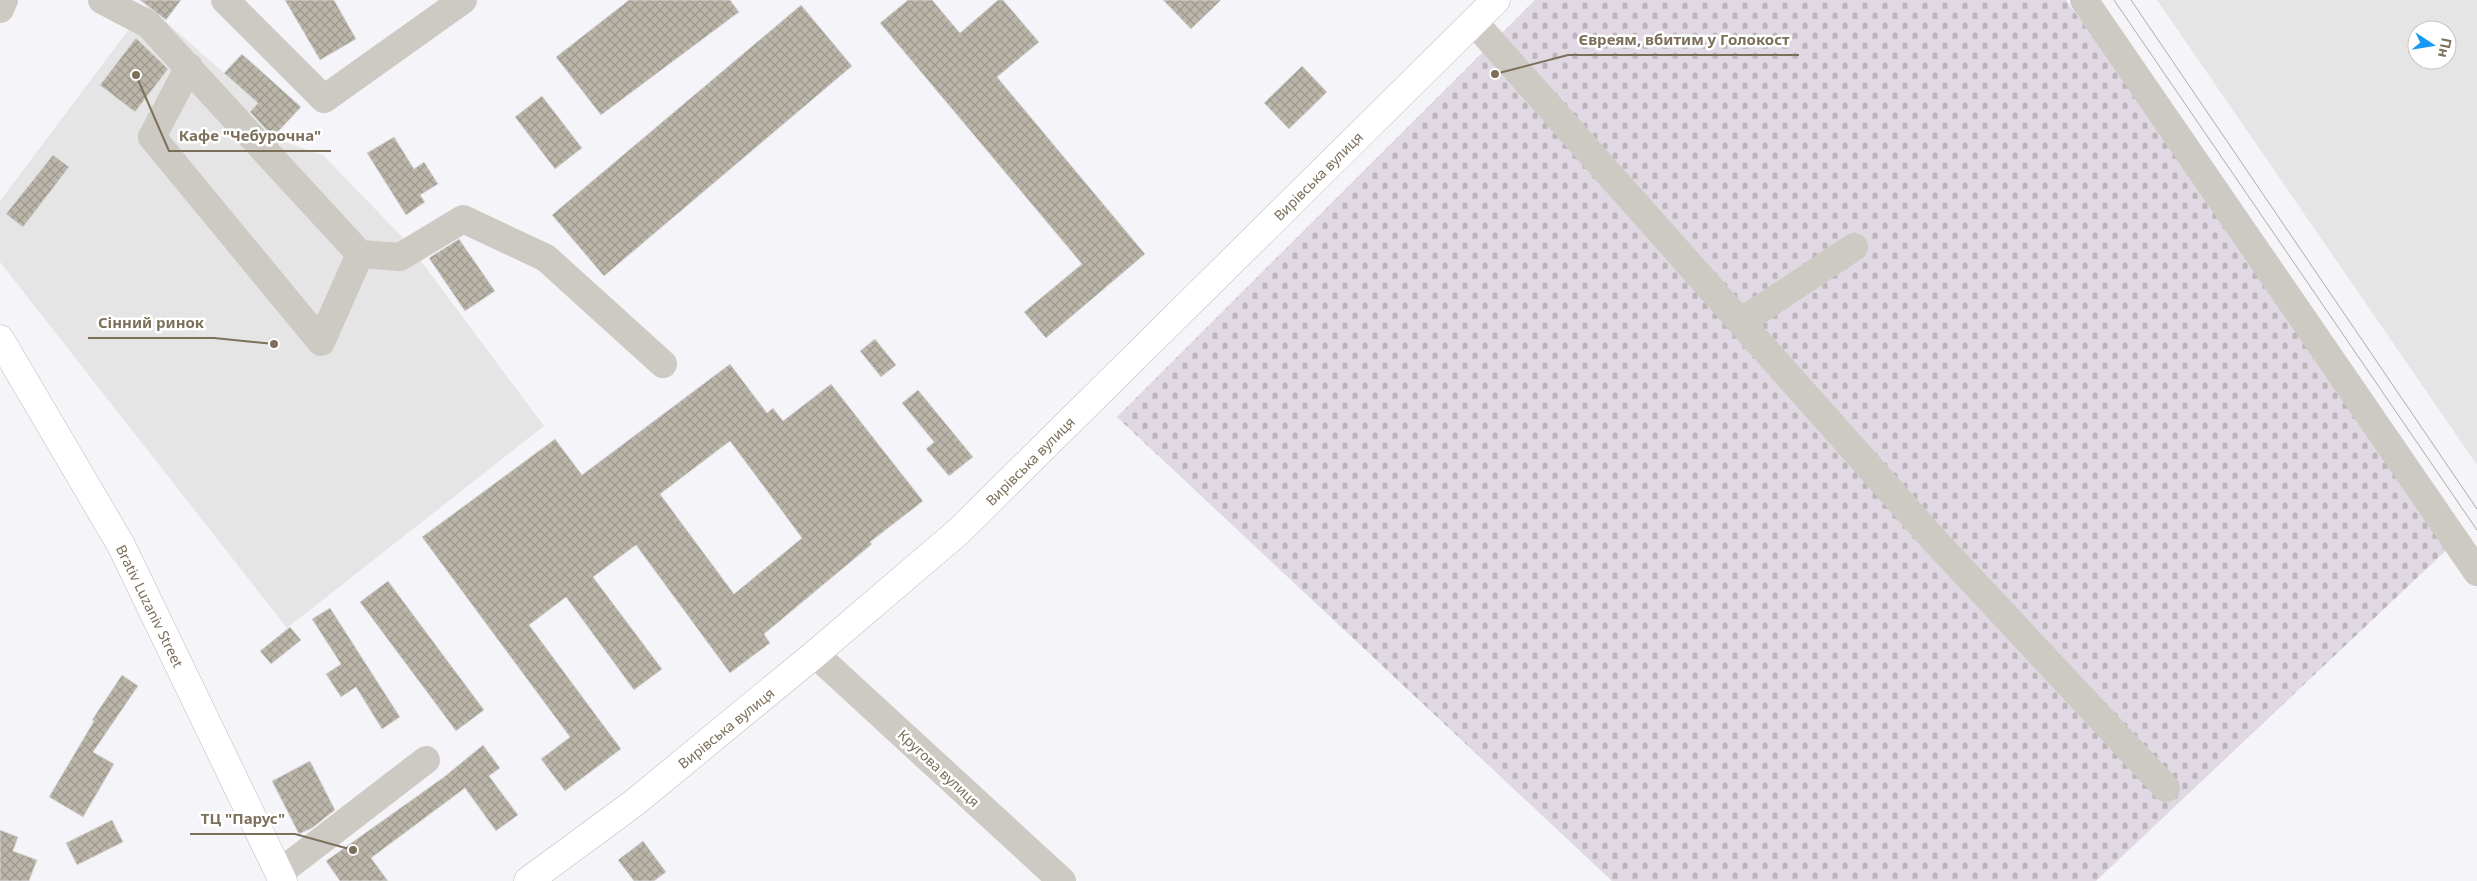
<svg xmlns="http://www.w3.org/2000/svg" width="2477" height="881" font-family="'Noto Sans',sans-serif">
	<style>
		.built { fill: #e6e5e6; fill-rule: evenodd }
		.cemetery { fill: url(#cemetery-stones) }
		.building { fill: url(#building-cross-hatch); stroke: #d7d7d9; fill-rule: evenodd }
		.lines { fill: none; stroke-linecap: round; stroke-linejoin: round }
		.major-casing { stroke: #bfbbb5; stroke-width: 29 }
		.minor { stroke: #cdcac4; stroke-width: 28 }
		.major { stroke: #fff; stroke-width: 28 }
		.tram { stroke: #afaaa0; stroke-width: 1 }
		.labels { text-anchor: middle; dominant-baseline: central; stroke-width: 5; stroke-linejoin: round; paint-order: stroke }
		.street-label { font-size: 14px; fill: #7d705b; stroke: #fff }
		.leader { fill: none; stroke: #7d705b; stroke-width: 2 }
		.callout-dot { fill: #7d705b; stroke: #fff; stroke-width: 2 }
		.callout-label { font-size: 15px; text-anchor: middle; font-weight: bold; fill: #7d705b; stroke: #fff; stroke-width: 5; stroke-linejoin: round; paint-order: stroke }
	</style>
	<defs>
		<pattern id="cemetery-stones" width="16" height="16" patternUnits="userSpaceOnUse" patternTransform="scale(1.25)"><rect width="16" height="16" fill="#e0d8e2"/><path d="M2 7V4a2 2 0 0 1 4 0v3zM10 15v-3a2 2 0 0 1 4 0v3z" fill="#bbb4ba"/></pattern>
		<pattern id="building-cross-hatch" width="8" height="8" patternUnits="userSpaceOnUse" patternTransform="scale(1.25)"><rect width="8" height="8" fill="#bbb5aa"/><path d="M0 0l8 8M0 8l8-8" fill="none" stroke="#9d988d"/></pattern>
	</defs>
	<rect width="100%" height="100%" fill="#f5f4f8"/>
	<!-- built -->
	<path class="built" d="M2157,0H2477V465ZM2417,30H2447V60H2417Z
		M147,5L258,103L248,115L273,138L323,155L406,241L544,426L287,628L0,262V201Z"/>
	<!-- cemetery -->
	<path class="cemetery" d="M1535,0H2066L2457,540L2096,881H1612L1117,417Z"/>
	<!-- building -->
	<path class="building" d="M140,0H181L166,20Z
		M285,0H334L356,39L320,60Z
		M629,0H730L739,12L601,115L556,57Z
		M908,0H932L960,33L998,0H1003L1039,42L997,77L1145,254L1046,338L1024,312L1082,264L880,23Z
		M1163,0H1221L1191,29Z
		M801,5L852,66L604,276L552,215Z
		M136,38L168,69L135,112L100,85Z
		M242,54L301,107L273,137L250,112L258,103L224,73Z
		M1302,66L1327,92L1289,129L1264,103Z
		M542,96L582,148L555,169L515,117Z
		M394,137L414,169L424,162L438,184L420,195L425,202L406,215L367,153Z
		M53,155L69,167L23,227L6,214Z
		M459,239L495,291L465,311L429,258Z
		M875,339L896,365L881,377L860,351Z
		M730,364L767,413L773,408L783,421L831,384L923,501L870,542L872,544L764,634L770,643L730,673L636,545L593,577L662,669L634,690L566,597L529,625L621,749L565,791L541,759L570,737L422,537L555,439L582,475ZM730,441L802,538L734,594L660,494Z
		M918,390L973,457L949,476L926,449L934,442L902,403Z
		M388,581L484,710L456,731L360,602Z
		M330,608L400,717L382,729L356,687L341,697L326,674L341,664L312,619Z
		M290,627L301,640L271,664L260,651Z
		M122,675L138,686L93,752L114,764L83,817L49,797L94,721L92,720Z
		M483,745L500,768L489,776L518,815L496,831L465,788L371,858L388,881H340L326,861L444,777Z
		M310,761L335,810L312,828L299,834L272,781Z
		M112,820L123,842L77,865L66,843Z
		M0,830L18,837L13,851L37,860L29,881H0Z
		M643,841L666,872L654,881H634L618,860Z"/>
	<g class="lines">
		<!-- major casing -->
		<g class="major-casing">
			<path id="major" d="M0,339L121,545L283,881
				M528,881L634,803L815,654L958,532L1496,0"/>
		</g>
		<!-- minor -->
		<path class="minor" d="M102,0L148,24L360,254L321,342L152,137L189,67
			M225,0L324,99L463,0
			M2084,0L2477,572
			M0,9L4,0
			M1474,22L1936,542L2166,788
			M360,254L400,257L463,219L546,258L663,364
			M1741,322L1854,247
			M815,654L1062,881
			M279,873L426,760"/>
		<!-- major -->
		<use href="#major" class="major"/>
		<!-- tram -->
		<path class="tram" d="M2114,0L2477,530
			M2131,0L2477,509"/>
	</g>
	<g class="labels">
		<!-- street labels -->
		<g class="street-label">
			<text transform="translate(1318 176) rotate(-45)">Вирівська вулиця</text>
			<text transform="translate(1030 461) rotate(-45)">Вирівська вулиця</text>
			<text transform="translate(150 606) rotate(64)">Brativ Luzaniv Street</text>
			<text transform="translate(726 728) rotate(-39)">Вирівська вулиця</text>
			<text transform="translate(939 768) rotate(43)">Кругова вулиця</text>
		</g>
	</g>
	<!-- callouts -->
	<path class="leader" d="M1495 74L1568 55H1799M136 75L169 151H331M274 344L214 338H88M353 850L295 834H190"/>
	<g class="callout-dot">
		<circle cx="1495" cy="74" r="5"/>
		<circle cx="136" cy="75" r="5"/>
		<circle cx="274" cy="344" r="5"/>
		<circle cx="353" cy="850" r="5"/>
	</g>
	<g class="callout-label">
		<text x="1684" y="45">Євреям, вбитим у Голокост</text>
		<text x="250" y="141">Кафе "Чебурочна"</text>
		<text x="151" y="328">Сінний ринок</text>
		<text x="243" y="824">ТЦ "Парус"</text>
	</g>
	<!-- north arrow -->
	<g transform="translate(2432 45) rotate(102)"><circle r="24" fill="#ffffff" stroke="#cbc6bd"/>
	<path d="M0-4L9 19L0 12L-9 19Z" fill="#1699f6"/>
	<text y="-8" font-size="14" font-weight="bold" text-anchor="middle" fill="#7d705b">Пн</text>
	</g>
</svg>
